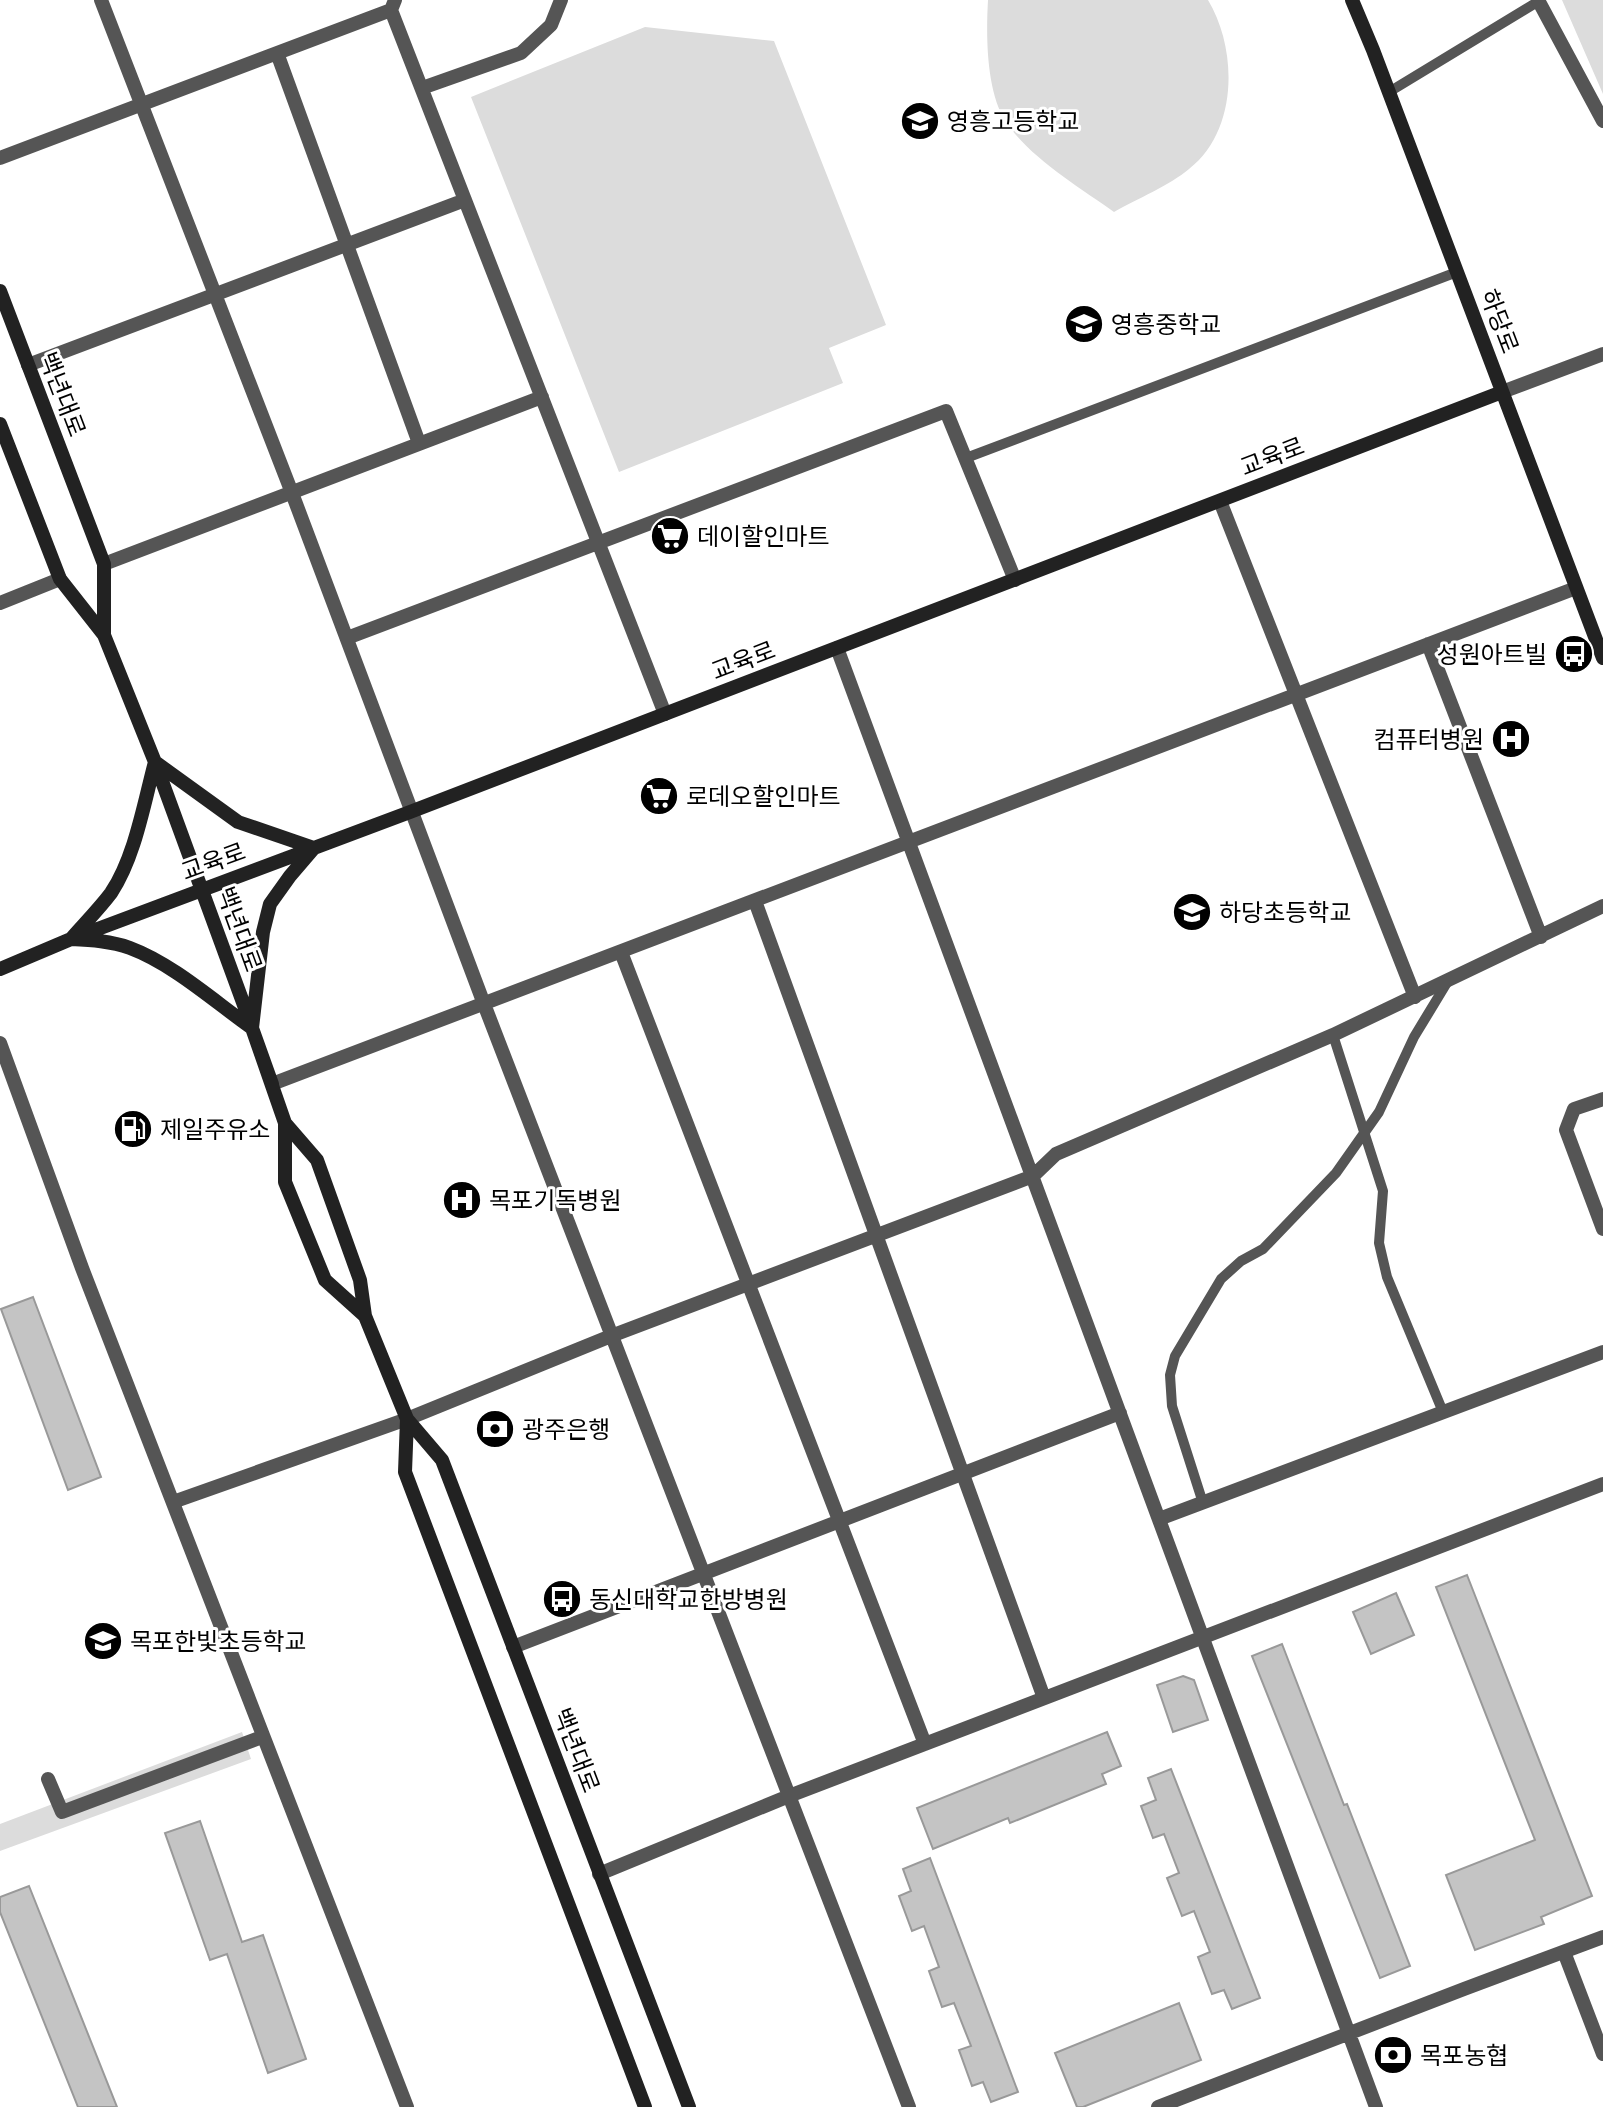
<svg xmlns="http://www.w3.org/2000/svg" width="1603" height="2107" font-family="Quicksand,'Noto Sans KR',sans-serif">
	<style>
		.green { fill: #dcdcdc }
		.building { fill: #c4c4c4; stroke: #999; stroke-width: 2 }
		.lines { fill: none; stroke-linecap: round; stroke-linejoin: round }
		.lane { stroke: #555; stroke-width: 10 }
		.street { stroke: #555; stroke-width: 14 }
		.secondary { stroke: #222; stroke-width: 14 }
		.labels { text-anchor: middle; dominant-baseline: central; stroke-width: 6; stroke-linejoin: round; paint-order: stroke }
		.poi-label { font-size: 24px; fill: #000; stroke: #fff; text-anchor: start }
		.street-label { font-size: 24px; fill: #000; stroke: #fff }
	</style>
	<rect width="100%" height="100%" fill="#fff"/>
	<!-- green -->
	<path class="green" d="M988,0H1208C1238,50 1238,131 1189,169C1170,185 1137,199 1114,212C1079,187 1030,158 1006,122C986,91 986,36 988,0Z
		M1562,0H1603V94Z
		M645,27L774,41L886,325L829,348L843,383L619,472L471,97Z
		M242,1732L251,1759L0,1851V1824Z"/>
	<!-- building -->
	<path class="building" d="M33,1297L101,1477L68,1490L1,1309Z
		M1467,1575L1592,1896L1541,1917L1544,1924L1475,1950L1446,1875L1535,1840L1436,1587Z
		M1396,1593L1414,1635L1371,1654L1353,1612Z
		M1282,1644L1344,1805L1347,1804L1410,1966L1380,1978L1252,1656Z
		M1183,1676L1194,1680L1208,1720L1173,1732L1157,1685Z
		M1107,1732L1121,1766L1102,1774L1106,1784L1010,1823L1008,1818L933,1849L917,1808Z
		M1171,1769L1260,1998L1232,2009L1224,1990L1212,1994L1198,1957L1210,1952L1194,1911L1182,1916L1167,1878L1179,1873L1164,1834L1153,1838L1141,1806L1156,1800L1148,1778Z
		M200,1821L242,1942L263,1935L306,2059L268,2073L227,1954L210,1960L165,1833Z
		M930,1858L1018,2092L991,2102L983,2082L972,2086L959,2050L971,2046L954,2003L942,2007L929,1971L939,1967L924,1926L912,1931L899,1896L911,1891L903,1869Z
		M29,1886L117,2107H78L0,1912V1897Z
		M1179,2003L1201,2060L1083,2107H1077L1055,2053Z"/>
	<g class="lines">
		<!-- lane -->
		<path class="lane" d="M1389,92L1539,1
			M966,458L1457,272
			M1333,1035L1383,1191L1379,1243L1387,1277L1443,1412
			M1203,1503L1172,1406L1170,1375L1175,1356L1221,1279L1241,1261L1263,1249L1336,1173L1379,1112L1414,1037L1448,981"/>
		<!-- street -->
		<path class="street" d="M101,0L292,493L484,1004L909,2107
			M1538,0L1603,121
			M391,10L665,714
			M277,53L419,443
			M422,88L521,53L551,25L561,0
			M0,158L391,10L395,0
			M28,365L465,200
			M1502,392L1603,354
			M1220,501L1415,997
			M104,564L542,397
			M0,603L60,579
			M347,638L946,411L1015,580
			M1428,644L1541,937
			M837,648L1376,2107
			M755,901L1044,1698
			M621,952L925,1744
			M0,1043L82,1268L407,2107
			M272,1084L1576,588
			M1603,1099L1574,1109L1566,1130L1603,1229
			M173,1502L407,1419L611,1336L1033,1176L1056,1154L1333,1035L1603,906
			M1159,1519L1603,1352
			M513,1647L1120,1413
			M48,1779L62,1812L262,1737
			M599,1874L789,1796L1603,1484
			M1564,1952L1603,2054
			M1158,2107L1464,1989L1603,1937"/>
		<!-- secondary -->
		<path class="secondary" d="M1352,0L1373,50L1603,658
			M0,291L104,564V635
			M0,424L60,579L104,635L155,762L252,1027
			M155,762L238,822L314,848L290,876L270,904L263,932L252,1028C215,1002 173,964 130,948C111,941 91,940 71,939C84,924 99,909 111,893C135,857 144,803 155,762Z
			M0,969L71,939L410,812L1502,392
			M272,1084L252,1028L285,1123V1182L325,1280L365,1316
			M285,1123L317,1160L360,1280L365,1316L407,1419L442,1460L689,2107
			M407,1419L405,1472L645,2107"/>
	</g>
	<!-- icons -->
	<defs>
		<g id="school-disc" transform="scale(2.0125)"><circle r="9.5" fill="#000" stroke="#fff"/><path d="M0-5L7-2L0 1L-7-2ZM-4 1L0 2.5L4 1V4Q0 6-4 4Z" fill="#fff"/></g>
		<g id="supermarket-disc" transform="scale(2.0125)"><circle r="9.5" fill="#000" stroke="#fff"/><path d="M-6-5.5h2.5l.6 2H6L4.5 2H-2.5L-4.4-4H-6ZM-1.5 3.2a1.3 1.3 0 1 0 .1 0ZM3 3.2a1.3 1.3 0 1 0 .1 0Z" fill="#fff"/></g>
		<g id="bus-disc" transform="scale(2.0125)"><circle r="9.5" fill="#000" stroke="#fff"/><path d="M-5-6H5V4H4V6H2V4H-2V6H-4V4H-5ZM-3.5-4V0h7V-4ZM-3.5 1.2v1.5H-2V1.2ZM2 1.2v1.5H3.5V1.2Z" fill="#fff"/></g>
		<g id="hospital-disc" transform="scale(2.0125)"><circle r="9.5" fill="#000" stroke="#fff"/><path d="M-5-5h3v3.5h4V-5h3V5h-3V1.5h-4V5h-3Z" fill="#fff"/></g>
		<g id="fuel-disc" transform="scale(2.0125)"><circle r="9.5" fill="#000" stroke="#fff"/><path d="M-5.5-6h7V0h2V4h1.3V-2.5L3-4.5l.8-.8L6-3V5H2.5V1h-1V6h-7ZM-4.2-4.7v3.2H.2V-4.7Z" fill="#fff"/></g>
		<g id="bank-disc" transform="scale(2.0125)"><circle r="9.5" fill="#000" stroke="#fff"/><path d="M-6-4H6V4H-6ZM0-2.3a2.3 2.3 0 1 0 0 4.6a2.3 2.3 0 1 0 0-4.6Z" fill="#fff"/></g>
	</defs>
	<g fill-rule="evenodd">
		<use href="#school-disc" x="920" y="121"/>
		<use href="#school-disc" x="1084" y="324"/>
		<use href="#supermarket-disc" x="670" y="536"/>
		<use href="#bus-disc" x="1574" y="654"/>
		<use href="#hospital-disc" x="1511" y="739"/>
		<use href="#supermarket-disc" x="659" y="796"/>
		<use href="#school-disc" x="1192" y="912"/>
		<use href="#fuel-disc" x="133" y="1129"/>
		<use href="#hospital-disc" x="462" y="1200"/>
		<use href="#bank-disc" x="495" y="1429"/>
		<use href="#bus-disc" x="562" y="1599"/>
		<use href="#school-disc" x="103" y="1641"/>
		<use href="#bank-disc" x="1393" y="2055"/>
	</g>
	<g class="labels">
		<!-- poi labels -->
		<g class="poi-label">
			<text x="947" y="121">영흥고등학교</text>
			<text x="1111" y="324">영흥중학교</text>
			<text x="697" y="536">데이할인마트</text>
			<text x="1547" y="654" text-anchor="end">성원아트빌</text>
			<text x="1484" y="739" text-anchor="end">컴퓨터병원</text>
			<text x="686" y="796">로데오할인마트</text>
			<text x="1219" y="912">하당초등학교</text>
			<text x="160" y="1129">제일주유소</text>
			<text x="489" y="1200">목포기독병원</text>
			<text x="522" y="1429">광주은행</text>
			<text x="589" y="1599">동신대학교한방병원</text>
			<text x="130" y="1641">목포한빛초등학교</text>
			<text x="1420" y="2055">목포농협</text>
		</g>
		<!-- street labels -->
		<g class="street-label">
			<text transform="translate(1500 321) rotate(69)">하당로</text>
			<text transform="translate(63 394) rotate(69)">백년대로</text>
			<text transform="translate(1272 456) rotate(-21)">교육로</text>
			<text transform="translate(743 660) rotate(-21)">교육로</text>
			<text transform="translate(213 861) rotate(-20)">교육로</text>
			<text transform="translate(240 929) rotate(70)">백년대로</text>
			<text transform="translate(577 1750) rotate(69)">백년대로</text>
		</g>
	</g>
</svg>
